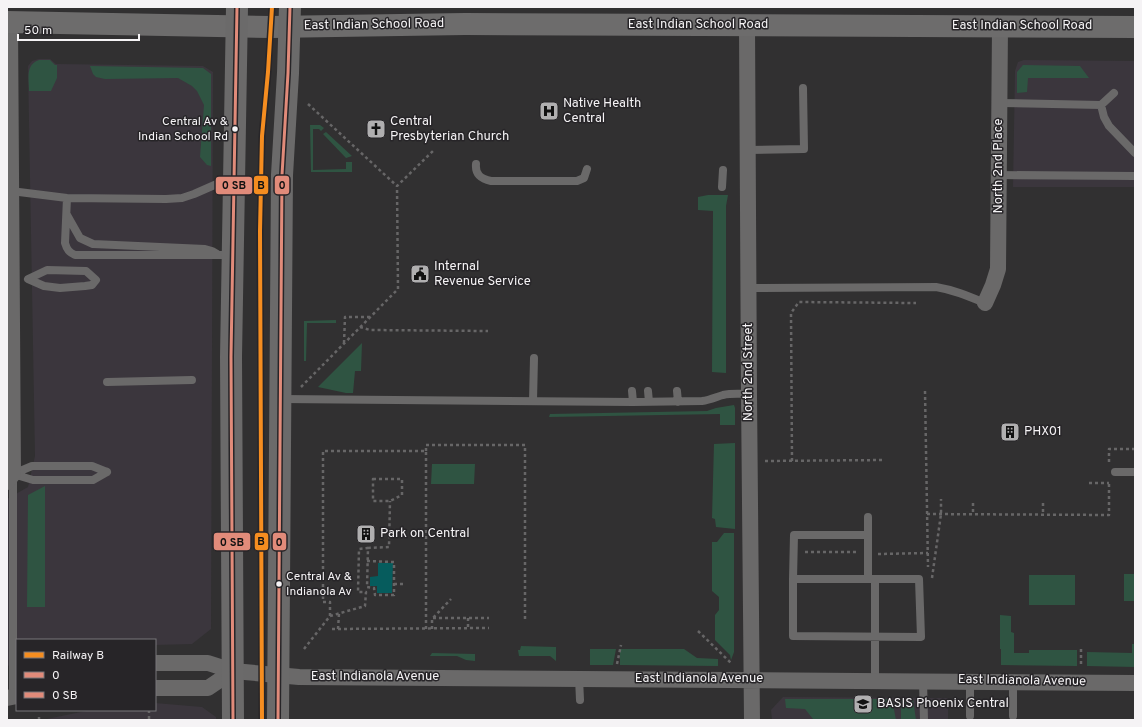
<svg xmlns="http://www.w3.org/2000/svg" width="1142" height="727" font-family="Overpass,sans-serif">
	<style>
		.built { fill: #3b363d }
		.green { fill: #2f5442 }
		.water { fill: #065c5d }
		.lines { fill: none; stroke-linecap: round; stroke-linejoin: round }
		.path { stroke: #676667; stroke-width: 2.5; stroke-dasharray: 3 3; stroke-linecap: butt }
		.lane { stroke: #6a6969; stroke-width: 8 }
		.street { stroke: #6a6969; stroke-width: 16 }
		.secondary { stroke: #6d6c6c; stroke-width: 22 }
		.primary { stroke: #6b6a6a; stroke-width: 22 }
		.bus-1-casing { stroke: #272528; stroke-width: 6 }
		.bus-2-casing { stroke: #272528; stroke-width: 6 }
		.bus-1 { stroke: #e18b7a; stroke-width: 3 }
		.bus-2 { stroke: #e18b7a; stroke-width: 3 }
		.rail-1-casing { stroke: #272528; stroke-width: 7 }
		.rail-1 { stroke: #f58d20; stroke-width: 4 }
		.bus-dot { fill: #f5f3f5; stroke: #272528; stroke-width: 1.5 }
		.labels { text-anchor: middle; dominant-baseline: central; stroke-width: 3; stroke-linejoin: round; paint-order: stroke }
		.bus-label { font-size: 12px; fill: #f5f3f5; stroke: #272528; text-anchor: end }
		.street-label { font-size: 13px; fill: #f5f3f5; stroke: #272528 }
		.poi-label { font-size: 13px; fill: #f5f3f5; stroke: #272528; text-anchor: start }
		.line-badge { stroke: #272528; stroke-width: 1.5 }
		.pale-badge-label { font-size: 11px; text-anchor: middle; font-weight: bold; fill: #111 }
	</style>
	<rect width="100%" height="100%" fill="#313031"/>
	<!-- built -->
	<path class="built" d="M39,59H50L56,64L203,66L213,72L211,629L192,644L155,645V640H17V664L7,666V499L28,487L35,456L28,66L32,61Z
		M1024,60L1135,61V187H1013L1015,71L1018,62Z
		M783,697L948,698V720H772L771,710Z
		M155,703L202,707L216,717V720H42L91,710H155Z"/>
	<!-- green -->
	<path class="green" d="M39,60H50L55,65H57V78L51,91H29C29,78 25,65 39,60Z
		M1023,65L1080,66L1089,78H1028L1027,92L1017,93V72Z
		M90,66L203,68L211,74V166L207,165L200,157L204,105L197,91L192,86L178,78L105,79L96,77L93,74Z
		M310,125H320L324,128L321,131L319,129H313V170L346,169V162H352V172H311Z
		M326,132L352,156L346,158L323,134Z
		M708,195H728L726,206V373L712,372L713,211L698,210V197Z
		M336,320V323H307L306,361H304V321Z
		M362,343L361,371H355L353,393H346L318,387Z
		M734,405L735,408V425H720V414L549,417L550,414L707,411L716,408Z
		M735,443V529L716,527L715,519L712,518L714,444Z
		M432,464H475L474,484H431Z
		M45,486V607H27L28,495Z
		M724,533H734V652L731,660L730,655L715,640V615L719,610V597L712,591V542H717Z
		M1124,574H1135V601H1124Z
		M1029,575H1075V605H1029Z
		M1000,615L1011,616V632L1014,633V653H1029V650H1077V666L1001,665V649H1000Z
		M1132,644H1135V667L1087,666V652L1132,653Z
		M521,646L556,647V661L550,656H519L518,650H520Z
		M590,649H616L613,665H590Z
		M620,649H684L697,658L718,659V666L620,665Z
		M432,653L475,654V661L466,660L457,656H430Z
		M785,699H892L896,720L813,719L805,709L786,708Z
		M901,699H913L916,720H901Z"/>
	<!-- water -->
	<path class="water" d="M378,563H393L392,593H377V586H370V577L378,576Z"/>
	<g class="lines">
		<!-- path -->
		<path class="path" d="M308,104L397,186
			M360,327L370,330L488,331
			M344,343L345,317H370
			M301,387L398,289L397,186L435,149
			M925,391L928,567
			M426,451V445H525V622
			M765,461L885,460
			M792,461L791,313L799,302L916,303
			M1109,462V449H1135
			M373,479H402V495L390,501H373Z
			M1089,483H1109
			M973,503V514
			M1043,503V514
			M927,514L1109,515V481
			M805,552H857
			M878,554L928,553
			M367,561L394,562V595H375L374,588L367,587L368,548L389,547L390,501
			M932,578L941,514V499
			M394,584H406
			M330,616V602H323V451H426V629
			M433,618H489
			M468,618V628
			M332,629L489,628
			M338,629L339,614
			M432,629V619L451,599
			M698,631L731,663
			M304,649L330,616L365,606L366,592H358L359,549L368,548
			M1081,649V667
			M617,664L621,645
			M149,710V720
			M39,717V720"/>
		<!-- lane -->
		<path class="lane" d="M999,103L1101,105L1114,93
			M1101,105L1104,117L1109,126L1135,153
			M748,150L804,149L803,88
			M476,164C475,175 481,179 491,181H577L584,178L587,169
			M999,175L1135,176
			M722,187L723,170
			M11,191L67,198L166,199L182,198L194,194L219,183H233
			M67,198L65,243C67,250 69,252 75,255H232
			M67,215L80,238L93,244L205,249L212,251L217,254
			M47,270L86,271L96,280L92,285L85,286L60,288L44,286L28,279Z
			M749,288L936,287C954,290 968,296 985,303
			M107,382L192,380
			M632,391L633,402
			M648,391L649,402
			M677,391L678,402
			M281,399L633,402L702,401C710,400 716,397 723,395C732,393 740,394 749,394
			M533,401L534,358
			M1115,472H1135
			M13,474L33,480H93L107,472
			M13,474L32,466H92L107,472
			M13,477V696
			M868,517V579
			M793,579H919L921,637L793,636Z
			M793,579L794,535H868
			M875,579V680
			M579,678L580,700
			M923,681L924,720
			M970,681V716
			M1013,681V716"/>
		<!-- street -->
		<path class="street" d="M747,25L749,394L752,720
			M985,303L993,285L998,269L1000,26
			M7,482L13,474L10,22
			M155,663H208L233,671L299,677L1135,683
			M155,688H208L233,671
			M7,698L17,696"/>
		<!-- secondary -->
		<path class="secondary" d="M7,22L271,27L465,24L1135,27"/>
		<!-- primary -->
		<path class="primary" d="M233,720L231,357L237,7
			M278,720L282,175L288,73L290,7"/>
		<!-- bus-1 casing -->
		<g class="bus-1-casing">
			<path id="bus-1" d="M278,720L282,175L288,73L290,7"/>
		</g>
		<!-- bus-2 casing -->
		<g class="bus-2-casing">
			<path id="bus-2" d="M233,720L231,357L237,7"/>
		</g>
		<!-- bus-1 -->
		<use href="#bus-1" class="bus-1"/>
		<!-- bus-2 -->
		<use href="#bus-2" class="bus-2"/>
		<!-- rail-1 casing -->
		<g class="rail-1-casing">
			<path id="rail-1" d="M262,720L260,231L262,136L268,72L272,7"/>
		</g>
		<!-- rail-1 -->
		<use href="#rail-1" class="rail-1"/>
	</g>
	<!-- icons -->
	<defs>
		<g id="hospital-square" transform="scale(1)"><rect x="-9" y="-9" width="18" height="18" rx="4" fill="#b0afb0" stroke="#272528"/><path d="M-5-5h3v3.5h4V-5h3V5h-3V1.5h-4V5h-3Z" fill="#111"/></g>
		<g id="church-square" transform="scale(1)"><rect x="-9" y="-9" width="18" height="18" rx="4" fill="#b0afb0" stroke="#272528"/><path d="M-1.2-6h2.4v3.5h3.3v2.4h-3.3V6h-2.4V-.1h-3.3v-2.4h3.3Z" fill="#111"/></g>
		<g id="civic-square" transform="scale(1)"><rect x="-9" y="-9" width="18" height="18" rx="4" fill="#b0afb0" stroke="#272528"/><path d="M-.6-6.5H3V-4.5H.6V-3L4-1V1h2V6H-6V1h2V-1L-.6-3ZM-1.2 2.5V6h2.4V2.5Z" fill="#111"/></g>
		<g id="building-square" transform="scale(1)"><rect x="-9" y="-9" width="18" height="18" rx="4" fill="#b0afb0" stroke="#272528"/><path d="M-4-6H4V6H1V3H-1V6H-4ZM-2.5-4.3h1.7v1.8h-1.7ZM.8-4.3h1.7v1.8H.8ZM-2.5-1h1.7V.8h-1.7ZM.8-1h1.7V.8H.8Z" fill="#111"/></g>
		<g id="school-square" transform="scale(1)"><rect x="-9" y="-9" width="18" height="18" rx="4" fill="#b0afb0" stroke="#272528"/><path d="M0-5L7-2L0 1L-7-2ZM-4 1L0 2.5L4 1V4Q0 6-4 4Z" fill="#111"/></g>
	</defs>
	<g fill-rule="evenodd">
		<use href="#hospital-square" x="549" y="111"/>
		<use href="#church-square" x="376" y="129"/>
		<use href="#civic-square" x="420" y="274"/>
		<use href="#building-square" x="1010" y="432"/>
		<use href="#building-square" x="366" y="534"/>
		<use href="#school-square" x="863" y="704"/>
	</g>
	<!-- markers -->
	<g class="bus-dot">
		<circle cx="235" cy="129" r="3.5"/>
		<circle cx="279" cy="584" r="3.5"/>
	</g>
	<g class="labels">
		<!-- bus labels -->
		<g class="bus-label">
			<text x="228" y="122">Central Av &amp;<tspan x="228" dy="15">Indian School Rd</tspan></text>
			<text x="286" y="577" text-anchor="start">Central Av &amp;<tspan x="286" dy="15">Indianola Av</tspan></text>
		</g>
		<!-- street labels -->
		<g class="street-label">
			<text transform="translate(374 25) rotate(-1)">East Indian School Road</text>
			<text x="698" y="25">East Indian School Road</text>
			<text x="1022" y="26">East Indian School Road</text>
			<text transform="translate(999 166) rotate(-90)">North 2nd Place</text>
			<text transform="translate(749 372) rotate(-90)">North 2nd Street</text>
			<text x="375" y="677">East Indianola Avenue</text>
			<text x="699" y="679">East Indianola Avenue</text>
			<text transform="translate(1022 681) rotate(1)">East Indianola Avenue</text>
		</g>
		<!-- poi labels -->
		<g class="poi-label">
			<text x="563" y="104">Native Health<tspan x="563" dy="15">Central</tspan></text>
			<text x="390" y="122">Central<tspan x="390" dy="15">Presbyterian Church</tspan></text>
			<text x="434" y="267">Internal<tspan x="434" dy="15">Revenue Service</tspan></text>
			<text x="1024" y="432">PHX01</text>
			<text x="380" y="534">Park on Central</text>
			<text x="877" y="704">BASIS Phoenix Central</text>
		</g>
	</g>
	<g class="line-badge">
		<rect x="253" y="175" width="16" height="20" rx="4" fill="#f58d20"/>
		<rect x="274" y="175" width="16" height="20" rx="4" fill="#e18b7a"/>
		<rect x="215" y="176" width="38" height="19" rx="4" fill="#e18b7a"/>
		<rect x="254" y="532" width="15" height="19" rx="4" fill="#f58d20"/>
		<rect x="272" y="532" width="15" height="19" rx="4" fill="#e18b7a"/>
		<rect x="213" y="532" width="38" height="19" rx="4" fill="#e18b7a"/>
	</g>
	<g class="pale-badge-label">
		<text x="261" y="189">B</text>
		<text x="282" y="189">0</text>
		<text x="234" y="189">0 SB</text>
		<text x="261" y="545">B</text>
		<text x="279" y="546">0</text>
		<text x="232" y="546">0 SB</text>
	</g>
	<!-- border -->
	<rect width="1142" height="727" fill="none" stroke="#f5f3f5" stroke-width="16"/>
	<!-- legend -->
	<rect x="16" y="639" width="140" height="72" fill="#272528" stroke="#79777a"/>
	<rect x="24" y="652" width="20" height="6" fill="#f58d20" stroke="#79777a"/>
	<text x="52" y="659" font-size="12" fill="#f5f3f5">Railway B</text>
	<rect x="24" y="672" width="20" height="6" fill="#e18b7a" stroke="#79777a"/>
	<text x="52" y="679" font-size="12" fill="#f5f3f5">0</text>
	<rect x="24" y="692" width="20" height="6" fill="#e18b7a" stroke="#79777a"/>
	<text x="52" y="699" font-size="12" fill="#f5f3f5">0 SB</text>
	<!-- scale -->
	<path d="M18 34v6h121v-6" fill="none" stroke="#f5f3f5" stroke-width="2"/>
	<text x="24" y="34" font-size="12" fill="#f5f3f5" stroke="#272528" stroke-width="3" paint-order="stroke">50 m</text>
</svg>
